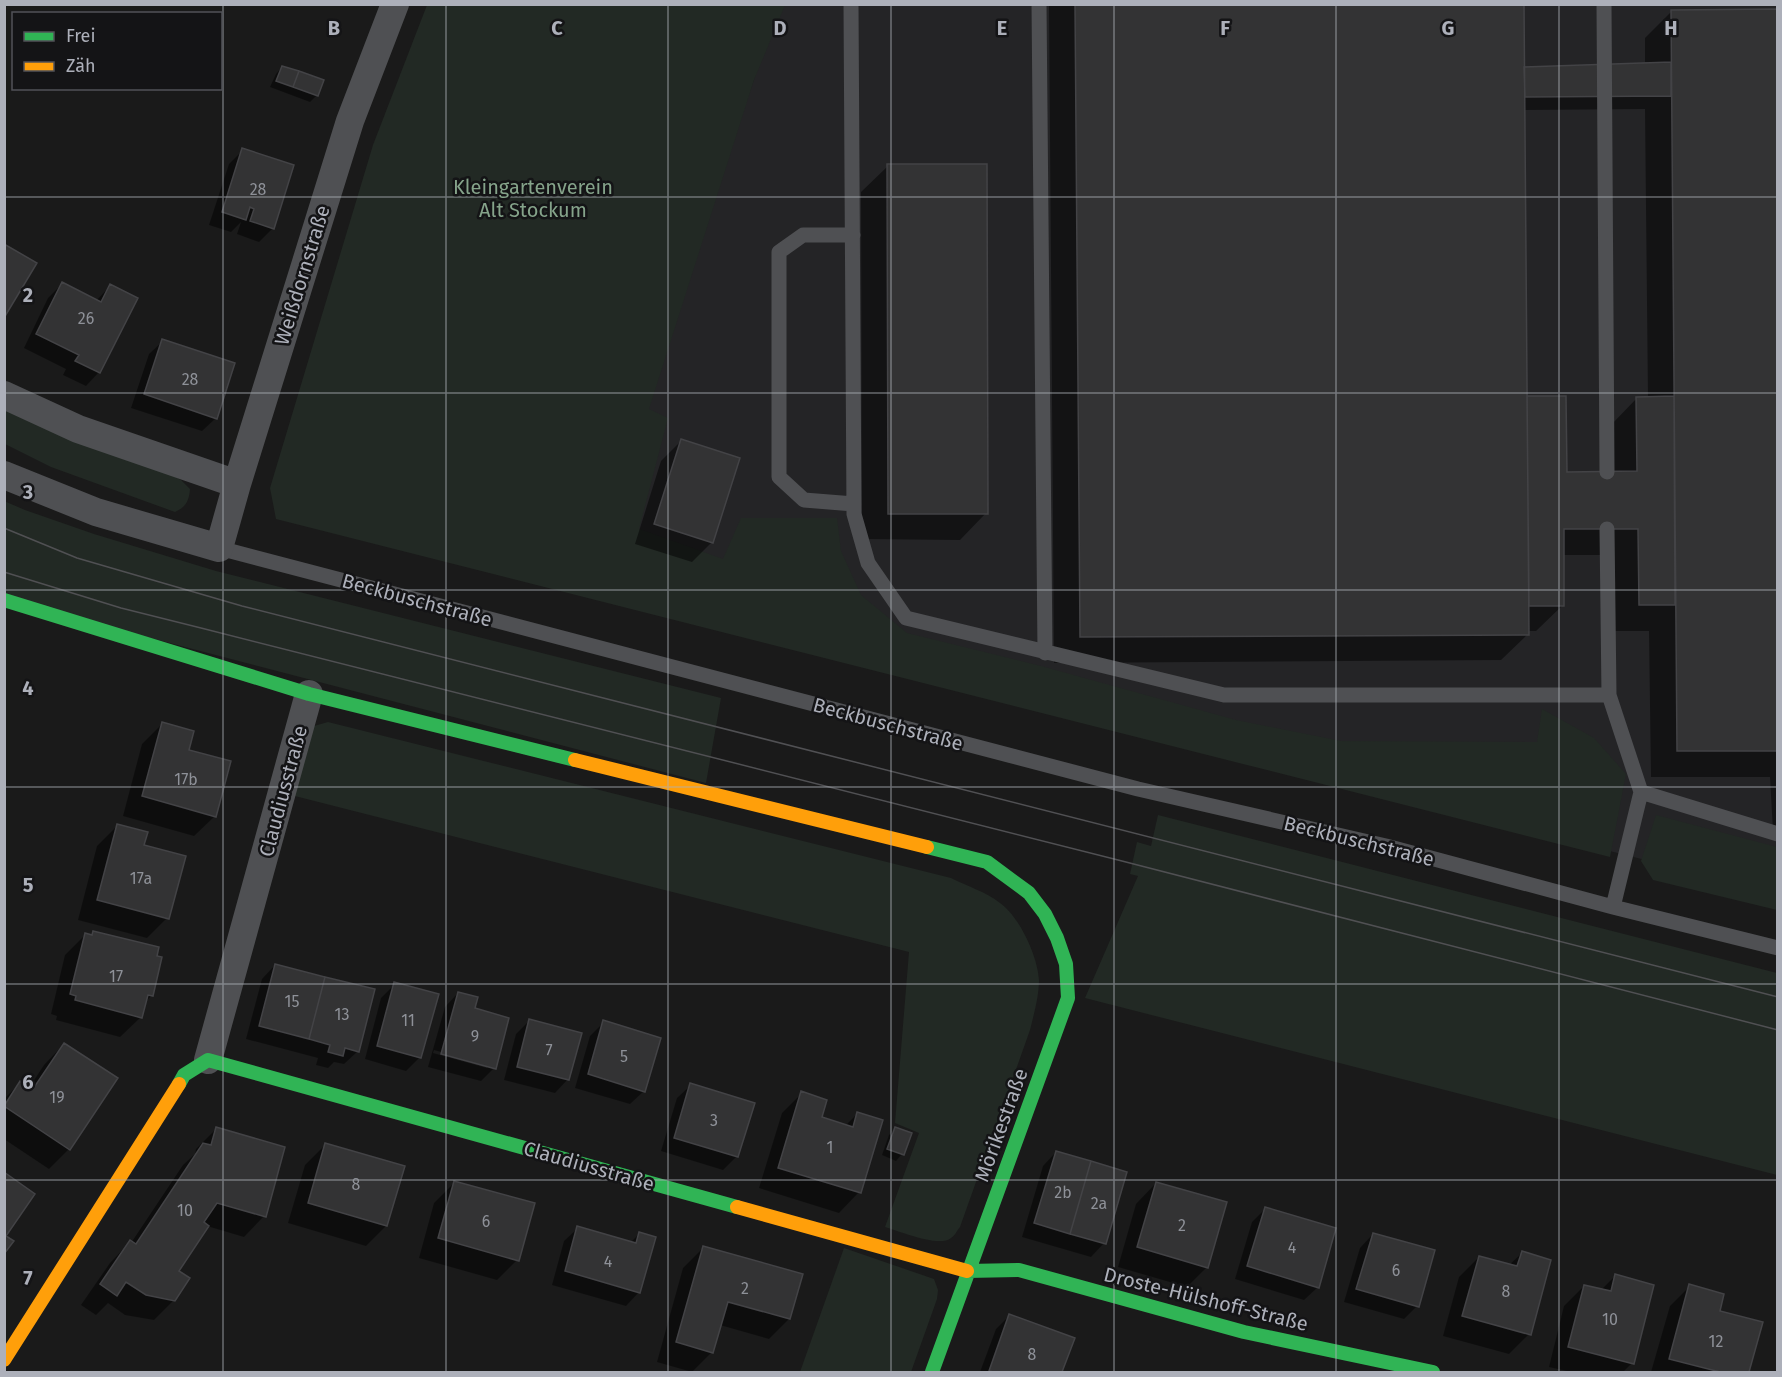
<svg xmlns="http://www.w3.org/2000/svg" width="1782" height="1377" font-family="'Fira Sans',sans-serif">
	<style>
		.built { fill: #242426 }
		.green { fill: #222924 }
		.shadow { fill: #0007; fill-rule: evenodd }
		.building { fill: #333334; stroke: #434346; stroke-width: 1.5 }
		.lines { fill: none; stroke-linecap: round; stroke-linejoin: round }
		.lane { stroke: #4f5053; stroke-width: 15 }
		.street { stroke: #4f5053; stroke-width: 28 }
		.fast { stroke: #30b455; stroke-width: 14 }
		.slow { stroke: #ff9f0a; stroke-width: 14 }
		.tram { stroke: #505053; stroke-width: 1.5 }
		.grid { fill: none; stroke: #adb0ba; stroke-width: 1.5; stroke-opacity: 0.55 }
		.labels { text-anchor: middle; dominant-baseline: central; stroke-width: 5; stroke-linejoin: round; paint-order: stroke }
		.number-label { font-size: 16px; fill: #8e9198 }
		.park-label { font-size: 20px; fill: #85a38a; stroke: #141416 }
		.street-label { font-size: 20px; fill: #adb0ba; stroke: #141416 }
		.grid-label { font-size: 20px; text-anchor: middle; font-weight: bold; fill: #adb0ba; stroke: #141416; stroke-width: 5; stroke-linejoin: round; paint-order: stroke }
	</style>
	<rect width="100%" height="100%" fill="#1a1a1a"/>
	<!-- built -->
	<path class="built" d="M779,5H1777V893L581,593Z"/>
	<!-- green -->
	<path class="green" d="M427,5H785L754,80L649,409L668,418L639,529L723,559L741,518H837L841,551L861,595L907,633L1041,666L1236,720L1341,741L1537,742L1542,709L1594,738L1626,774L1610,857L276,519L270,488L373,145Z
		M4,405L165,471L181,480L190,489C189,501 186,507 175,512L51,467L5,444Z
		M4,501L25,510L94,534L216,571L721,698L706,783L5,600Z
		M328,722L951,878C967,886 986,892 1000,903C1019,916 1038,957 1039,980C1039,996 1034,1014 1030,1030L960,1227C957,1230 955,1236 951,1238C939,1248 899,1231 885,1227L919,1133L895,1123L909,952L287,794L314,726Z
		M1158,815L1777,973V1175L1085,998L1138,876L1130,874L1137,842L1151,846Z
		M1656,815L1777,847V910L1653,880L1641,861Z
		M844,1248L934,1279L938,1290L937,1299L911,1372H800Z"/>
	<!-- shadow -->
	<path class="shadow" d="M1049,4H1522L1523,69L1645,65V38L1671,12L1778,11V831H1773L1770,777H1651L1649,631H1613L1612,555H1562L1563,605L1536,631H1528V634L1501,660L1054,663ZM1645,109L1648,398H1637L1611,425V473H1565L1526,397L1523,110Z
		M282,67L317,95L310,102L270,87L276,74Z
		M243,150L273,228L259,242L237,234L241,222L231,232L209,225L229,164Z
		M888,166L986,513L960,540L862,539L861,192Z
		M62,284L96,301L110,286L99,372L86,386L63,375L66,369L24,348L48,298Z
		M163,341L216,418L202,431L131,408L149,354Z
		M682,440L712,542L692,562L635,544L661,461Z
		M162,724L187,751L215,816L194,836L123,816L142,744Z
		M117,826L142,846L167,918L147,938L78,920L97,846Z
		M94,932L161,958L151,996L144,1003L141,1017L120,1037L56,1020L57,1016L51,1014L65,955L85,935L90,936Z
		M275,965L358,1051L344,1064L334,1062L328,1068L316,1065L318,1058L246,1039L262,979Z
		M395,984L420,1057L406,1071L365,1059L381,998Z
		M458,993L473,1009L494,1068L481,1081L428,1067L445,1007ZM434,1050L487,1065V1068L433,1053Z
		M530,1020L568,1079L555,1093L504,1080L516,1034Z
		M604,1022L644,1091L630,1104L575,1088L590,1036Z
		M64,1044L69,1149L49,1169L4,1139V1099L20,1083L29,1088L44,1065Z
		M691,1085L737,1156L723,1170L661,1151L677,1098Z
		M802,1093L820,1118L845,1126L858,1113L859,1192L839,1213L759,1188L782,1113Z
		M216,1129L264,1216L244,1237L207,1226L177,1271L174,1300L154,1320L125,1315L108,1303L96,1315L81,1305L110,1263L130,1242L131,1243L183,1165L195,1154L196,1149Z
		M895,1129L902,1154L896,1161L882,1155L889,1135Z
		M326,1144L386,1226L366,1246L288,1223L305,1165Z
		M1056,1152L1104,1243L1091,1257L1022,1237L1043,1166Z
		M454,1183L517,1260L497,1280L419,1258L434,1203Z
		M1156,1183L1207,1267L1187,1287L1118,1267L1136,1204Z
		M1266,1208L1318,1287L1304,1300L1235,1279L1252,1222Z
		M578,1228L630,1243L639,1234V1292L626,1306L552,1285L564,1241Z
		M1373,1234L1417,1306L1404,1319L1344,1302L1360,1248Z
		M703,1248L789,1319L769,1339L720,1325L712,1352L692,1372L657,1362L683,1268Z
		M1522,1253L1529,1334L1509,1354L1443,1336L1459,1277L1479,1257L1509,1265Z
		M1615,1276L1632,1363L1623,1372H1571L1549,1367L1564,1306L1584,1286L1601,1290Z
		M1690,1286L1718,1312L1761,1323L1747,1372H1651L1670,1306Z
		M1010,1315L1073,1339L1061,1372H980L996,1329Z"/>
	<!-- building -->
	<path class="building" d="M1075,4H1524L1529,635L1080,637Z
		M1778,9V751H1677L1671,10Z
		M1671,62V96L1525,97L1524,67Z
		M282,66L299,71L293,87L276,81Z
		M299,71L324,80L318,96L293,87Z
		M242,148L294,165L274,229L250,221L254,209L250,207L246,220L222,212Z
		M887,164H987L988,514H888Z
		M4,244L37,263L4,318Z
		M62,282L101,302L110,284L138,298L100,373L75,361L79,355L36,334Z
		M162,339L235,363L217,419L144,394Z
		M1527,396H1566L1567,472L1637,471L1636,397L1674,396L1675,605H1639L1638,529H1564V606H1529Z
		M681,439L740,458L713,543L654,524Z
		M162,722L194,731L189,750L231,761L216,817L142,796Z
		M117,824L148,832L144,845L186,856L169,919L97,900Z
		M93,931L159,947L157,956L162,957L153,996L148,995L142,1018L75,1000L76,996L70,994L85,933L92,935Z
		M275,964L325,977L309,1039L259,1026Z
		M325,977L375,989L359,1052L345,1048L343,1056L328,1052L330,1045L309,1039Z
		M394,982L439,994L421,1058L377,1046Z
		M458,992L478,997L475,1008L509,1018L496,1069L441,1054Z
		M529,1019L582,1033L569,1080L517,1067Z
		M603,1020L661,1038L645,1092L588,1074Z
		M64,1043L118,1078L70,1150L4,1106L20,1081L33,1089Z
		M690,1083L755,1103L738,1157L674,1138Z
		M801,1091L827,1100L822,1117L853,1127L857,1112L883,1120L861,1193L778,1168Z
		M216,1127L285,1147L266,1217L217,1203L204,1222L209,1226L179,1271L190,1278L175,1301L146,1295L126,1282L117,1296L100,1284L130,1240L136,1244L203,1143L211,1145Z
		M895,1127L912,1133L904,1155L887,1149Z
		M325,1143L405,1166L387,1226L308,1203Z
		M1056,1151L1091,1161L1070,1234L1034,1223Z
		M1091,1161L1127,1172L1106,1244L1070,1234Z
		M4,1172L35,1194L6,1236L14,1241L4,1254Z
		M454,1181L535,1203L519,1261L438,1238Z
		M1156,1182L1227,1202L1208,1268L1137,1247Z
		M1265,1207L1336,1228L1319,1288L1247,1266Z
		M577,1226L636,1243L639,1232L656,1237L640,1293L565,1271Z
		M1373,1233L1435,1250L1419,1307L1356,1289Z
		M703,1246L803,1274L790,1319L728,1302L713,1353L676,1342Z
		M1522,1251L1551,1260L1531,1335L1462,1316L1479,1256L1517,1266Z
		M1615,1274L1654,1285L1634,1364L1568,1347L1584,1285L1611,1291Z
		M1689,1284L1724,1294L1720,1311L1763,1322L1749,1372H1720L1669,1359Z
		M1009,1314L1075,1338L1062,1372H994L989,1371Z"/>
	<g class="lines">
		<!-- lane -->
		<path class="lane" d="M851,4L854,514L868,563L906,618L1224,695H1609L1607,529
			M1039,4L1045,653
			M1604,4L1607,472
			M853,235H803L779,252V477L804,500L854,504
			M219,548L1138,789L1386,846L1613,907L1778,948
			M1609,695L1641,792L1613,907
			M1641,792L1778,834"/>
		<!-- street -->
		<path class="street" d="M4,395L78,429L237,484
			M4,475L96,512L219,548L237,484L350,121L395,4
			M208,1060L309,694"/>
		<!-- fast -->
		<path class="fast" d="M4,600L309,694L575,760
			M927,847L987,862L1029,893L1045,914L1057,938L1066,964L1068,998L932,1372
			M179,1084L184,1075L208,1060L737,1207
			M967,1271L1019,1270L1244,1332L1433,1372"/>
		<!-- slow -->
		<path class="slow" d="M575,760L927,847
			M737,1207L967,1271
			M4,1360L179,1084"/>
		<!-- tram -->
		<path class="tram" d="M4,528L77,558L242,606L1778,997
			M4,572L121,608L201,628L1122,861L1778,1030"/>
	</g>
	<!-- grid -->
	<path class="grid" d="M223,4V1372M446,4V1372M668,4V1372M891,4V1372M1114,4V1372M1336,4V1372M1559,4V1372M4,197H1778M4,393H1778M4,590H1778M4,787H1778M4,984H1778M4,1180H1778"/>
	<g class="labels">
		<!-- number labels -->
		<g class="number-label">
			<text x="258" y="189">28</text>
			<text x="86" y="318">26</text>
			<text x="190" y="379">28</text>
			<text x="186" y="779">17b</text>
			<text x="141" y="878">17a</text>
			<text x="116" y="976">17</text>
			<text x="292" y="1001">15</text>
			<text x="342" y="1014">13</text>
			<text x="408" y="1020">11</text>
			<text x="475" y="1036">9</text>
			<text x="549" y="1050">7</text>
			<text x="624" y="1056">5</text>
			<text x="57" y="1097">19</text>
			<text x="714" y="1120">3</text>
			<text x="830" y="1147">1</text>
			<text x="356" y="1184">8</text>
			<text x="1063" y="1192">2b</text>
			<text x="1099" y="1203">2a</text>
			<text x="185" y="1210">10</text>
			<text x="486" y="1221">6</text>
			<text x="1182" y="1225">2</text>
			<text x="1292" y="1247">4</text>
			<text x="608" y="1261">4</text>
			<text x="1396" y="1270">6</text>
			<text x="745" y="1288">2</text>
			<text x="1506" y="1291">8</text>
			<text x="1610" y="1319">10</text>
			<text x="1716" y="1341">12</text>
			<text x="1032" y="1354">8</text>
		</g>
		<!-- park labels -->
		<g class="park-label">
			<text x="533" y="187">Kleingartenverein<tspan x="533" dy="23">Alt Stockum</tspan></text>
		</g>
		<!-- street labels -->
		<g class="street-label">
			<text transform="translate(302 275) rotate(-73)">Weißdornstraße</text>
			<text transform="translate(417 600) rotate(15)">Beckbuschstraße</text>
			<text transform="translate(888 724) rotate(15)">Beckbuschstraße</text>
			<text transform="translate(283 791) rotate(-75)">Claudiusstraße</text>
			<text transform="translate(1359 841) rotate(14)">Beckbuschstraße</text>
			<text transform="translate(1001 1125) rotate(-70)">Mörikestraße</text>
			<text transform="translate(589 1166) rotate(16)">Claudiusstraße</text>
			<text transform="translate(1206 1299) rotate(14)">Droste-Hülshoff-Straße</text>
		</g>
	</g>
	<g class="grid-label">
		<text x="334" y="35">B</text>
		<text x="557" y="35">C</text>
		<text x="780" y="35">D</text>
		<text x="1002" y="35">E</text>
		<text x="1225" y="35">F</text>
		<text x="1448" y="35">G</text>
		<text x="1671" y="35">H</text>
		<text x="28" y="302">2</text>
		<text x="28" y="499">3</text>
		<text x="28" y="695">4</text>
		<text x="28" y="892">5</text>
		<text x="28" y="1089">6</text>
		<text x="28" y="1285">7</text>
	</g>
	<!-- border -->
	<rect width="1782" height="1377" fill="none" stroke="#adb0ba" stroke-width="12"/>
	<!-- legend -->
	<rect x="12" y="12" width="210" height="78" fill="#141416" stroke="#515258" stroke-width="1.5"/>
	<rect x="24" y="32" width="30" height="9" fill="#30b455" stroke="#515258" stroke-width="1.5"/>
	<text x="66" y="42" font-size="18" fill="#adb0ba">Frei</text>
	<rect x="24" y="62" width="30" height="9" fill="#ff9f0a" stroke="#515258" stroke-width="1.5"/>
	<text x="66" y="72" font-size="18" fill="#adb0ba">Zäh</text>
</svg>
